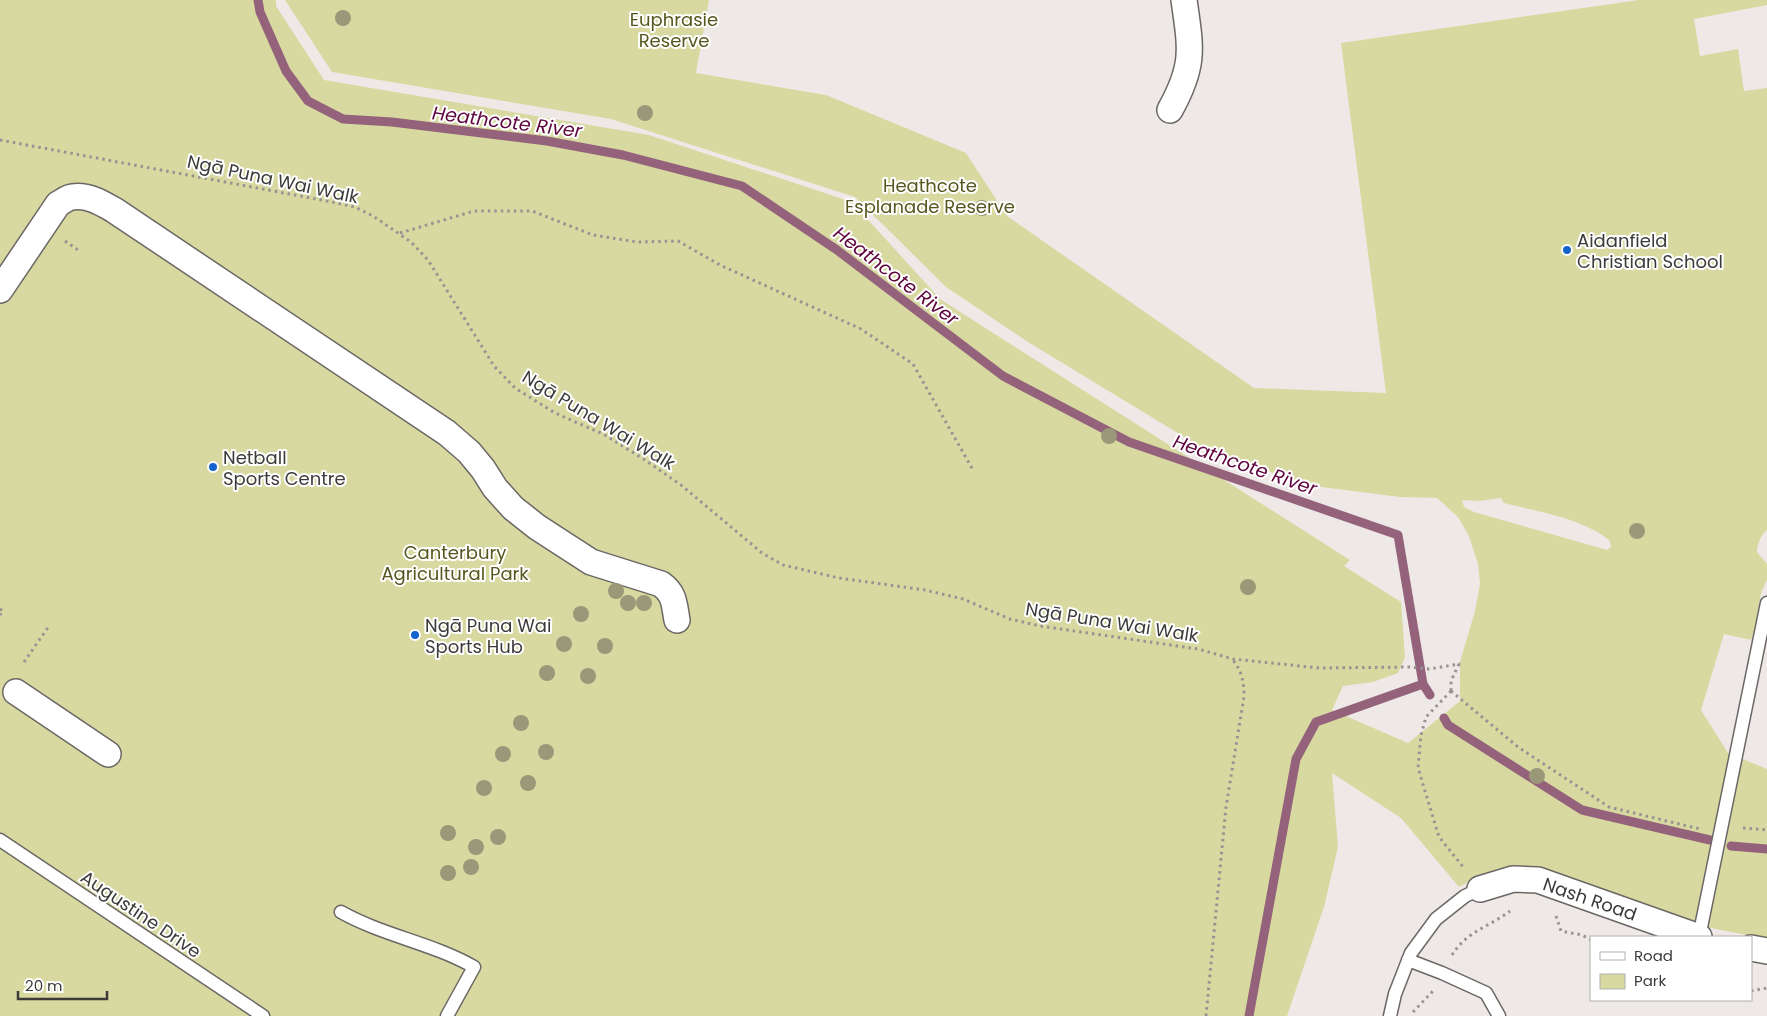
<svg xmlns="http://www.w3.org/2000/svg" width="1767" height="1016" font-family="Poppins,sans-serif">
	<style>
		.green { fill: #d7d9a0; fill-rule: evenodd }
		.lines { fill: none; stroke-linecap: round; stroke-linejoin: round }
		.stream { stroke: #94637b; stroke-width: 9 }
		.service-casing { stroke: #6b6765; stroke-width: 15 }
		.minor-casing { stroke: #6b6765; stroke-width: 28 }
		.path { stroke: #979392; stroke-width: 3; stroke-dasharray: 2.5 4; stroke-linecap: butt }
		.service { stroke: #fff; stroke-width: 12 }
		.minor { stroke: #fff; stroke-width: 25 }
		.tree { fill: #9a9878 }
		.poi-dot { fill: #1564ce; stroke: #fff; stroke-width: 2 }
		.labels { text-anchor: middle; dominant-baseline: central; stroke-width: 4; stroke-linejoin: round; paint-order: stroke }
		.park-label { font-size: 18px; fill: #56561e; stroke: #fff }
		.street-label { font-size: 18px; fill: #3d3b3a; stroke: #fff }
		.poi-label { font-size: 18px; fill: #3d3b3a; stroke: #fff; text-anchor: start }
		.water-label { font-size: 19px; font-style: italic; fill: #5e053e; stroke: #fff }
	</style>
	<rect width="100%" height="100%" fill="#eee9e7"/>
	<!-- green -->
	<path class="green" d="M0,0H276V6L324,80L649,135L852,202L940,299L1350,560L1344,566L1401,602L1405,657L1398,673L1373,682L1343,686L1332,710L1408,743L1460,701V662L1475,611L1480,584L1478,564L1469,536L1458,517L1437,498L1400,497L1313,486L1209,452L1028,342L946,287L855,197L611,119L332,72L285,0H709L696,73L826,95L966,153L1007,216L1254,388L1386,393L1341,43L1639,0H1767V5L1694,19L1700,56L1738,49L1744,91L1767,88V530C1761,534 1757,545 1757,552L1767,564V580L1761,593L1755,628L1751,640L1724,634L1701,710L1728,753L1767,769V939L1706,927L1551,871C1528,868 1502,867 1480,876C1472,879 1465,884 1459,887L1401,818L1332,773L1338,847L1324,907L1287,1016H0ZM1501,498L1504,503C1536,511 1585,519 1610,541L1611,547L1607,550L1474,512L1464,507L1462,500L1479,501Z"/>
	<g class="lines">
		<!-- stream -->
		<path class="stream" d="M258,0L260,12L286,71L308,101L343,119L392,122L547,141L623,155L742,186L837,250L1003,376L1129,442L1398,535L1423,684L1430,695
			M1444,718L1448,725L1582,810L1710,840
			M1731,846L1767,849
			M1249,1016L1296,759L1316,722L1423,684"/>
		<!-- service casing -->
		<g class="service-casing">
			<path id="service" d="M0,840L263,1016
				M341,912C384,936 432,943 474,967L447,1016
				M1699,937L1767,603
				M1408,960L1442,973L1486,993L1499,1016
				M1390,1016L1395,994L1411,953L1436,919L1465,896L1480,889"/>
		</g>
		<!-- minor casing -->
		<g class="minor-casing">
			<path id="minor" d="M1170,110C1195,65 1191,49 1184,0
				M0,290L58,204C62,202 68,197 72,197C87,194 102,203 114,210L447,433L469,452L483,469L495,488L513,508L537,527L591,562L661,584C675,594 674,604 677,620
				M16,692L108,754
				M1480,889L1513,879L1538,880L1699,937
				M1751,948L1767,951"/>
		</g>
		<!-- path -->
		<path class="path" d="M0,140L327,201L355,207L373,216L411,242L428,260L494,366L515,388L555,413L603,434L642,458L681,485L762,553L783,565L839,578L925,590L963,599L1010,619L1040,626L1198,649L1233,659L1319,668L1409,667L1429,669L1459,664L1451,681V691
			M400,233L474,211H532L593,235L637,242L678,241L720,265L861,329L913,364L973,470
			M65,241L81,252
			M0,609L3,611L0,615
			M24,662L49,626
			M1451,691L1518,747L1609,807L1700,829
			M1451,691L1426,717L1421,735L1418,768L1439,837L1464,868
			M1743,828L1767,830
			M1556,916L1561,931L1582,935L1591,940
			M1452,955C1467,931 1489,927 1510,911
			M1751,991L1767,988
			M1413,1012L1433,991
			M1206,1016L1226,807L1244,697C1244,681 1242,672 1233,660"/>
		<!-- service -->
		<use href="#service" class="service"/>
		<!-- minor -->
		<use href="#minor" class="minor"/>
	</g>
	<!-- trees -->
	<g class="tree">
		<circle cx="343" cy="18" r="8"/>
		<circle cx="645" cy="113" r="8"/>
		<circle cx="982" cy="208" r="8"/>
		<circle cx="1109" cy="436" r="8"/>
		<circle cx="1637" cy="531" r="8"/>
		<circle cx="1248" cy="587" r="8"/>
		<circle cx="616" cy="591" r="8"/>
		<circle cx="628" cy="603" r="8"/>
		<circle cx="644" cy="603" r="8"/>
		<circle cx="581" cy="614" r="8"/>
		<circle cx="564" cy="644" r="8"/>
		<circle cx="605" cy="646" r="8"/>
		<circle cx="547" cy="673" r="8"/>
		<circle cx="588" cy="676" r="8"/>
		<circle cx="521" cy="723" r="8"/>
		<circle cx="546" cy="752" r="8"/>
		<circle cx="503" cy="754" r="8"/>
		<circle cx="1537" cy="776" r="8"/>
		<circle cx="528" cy="783" r="8"/>
		<circle cx="484" cy="788" r="8"/>
		<circle cx="448" cy="833" r="8"/>
		<circle cx="498" cy="837" r="8"/>
		<circle cx="476" cy="847" r="8"/>
		<circle cx="471" cy="867" r="8"/>
		<circle cx="448" cy="873" r="8"/>
	</g>
	<!-- markers -->
	<g class="poi-dot">
		<circle cx="1567" cy="250" r="5"/>
		<circle cx="213" cy="467" r="5"/>
		<circle cx="415" cy="635" r="5"/>
	</g>
	<g class="labels">
		<!-- park labels -->
		<g class="park-label">
			<text x="674" y="19">Euphrasie<tspan x="674" dy="21">Reserve</tspan></text>
			<text x="930" y="185">Heathcote<tspan x="930" dy="21">Esplanade Reserve</tspan></text>
			<text x="455" y="552">Canterbury<tspan x="455" dy="21">Agricultural Park</tspan></text>
		</g>
		<!-- street labels -->
		<g class="street-label">
			<text transform="translate(273 179) rotate(12)">Ngā Puna Wai Walk</text>
			<text transform="translate(599 420) rotate(31)">Ngā Puna Wai Walk</text>
			<text transform="translate(1112 622) rotate(9)">Ngā Puna Wai Walk</text>
			<text transform="translate(1590 899) rotate(19)">Nash Road</text>
			<text transform="translate(141 914) rotate(34)">Augustine Drive</text>
		</g>
		<!-- poi labels -->
		<g class="poi-label">
			<text x="1577" y="240">Aidanfield<tspan x="1577" dy="21">Christian School</tspan></text>
			<text x="223" y="457">Netball<tspan x="223" dy="21">Sports Centre</tspan></text>
			<text x="425" y="625">Ngā Puna Wai<tspan x="425" dy="21">Sports Hub</tspan></text>
		</g>
		<!-- water labels -->
		<g class="water-label">
			<text transform="translate(507 122) rotate(7)">Heathcote River</text>
			<text transform="translate(896 276) rotate(37)">Heathcote River</text>
			<text transform="translate(1245 465) rotate(19)">Heathcote River</text>
		</g>
	</g>
	<!-- legend -->
	<rect x="1590" y="936" width="162" height="65" fill="#ffffff" stroke="#b1b1b0"/>
	<rect x="1600" y="952" width="25" height="8" fill="#ffffff" stroke="#b1b1b0"/>
	<text x="1634" y="961" font-size="15" fill="#3d3b3a">Road</text>
	<rect x="1600" y="974" width="25" height="15" fill="#d7d9a0" stroke="#b1b1b0"/>
	<text x="1634" y="986" font-size="15" fill="#3d3b3a">Park</text>
	<!-- scale -->
	<path d="M18 991v8h89v-8" fill="none" stroke="#3d3b3a" stroke-width="2.5"/>
	<text x="25" y="991" font-size="15" fill="#3d3b3a" stroke="#ffffff" stroke-width="4" paint-order="stroke">20 m</text>
</svg>
